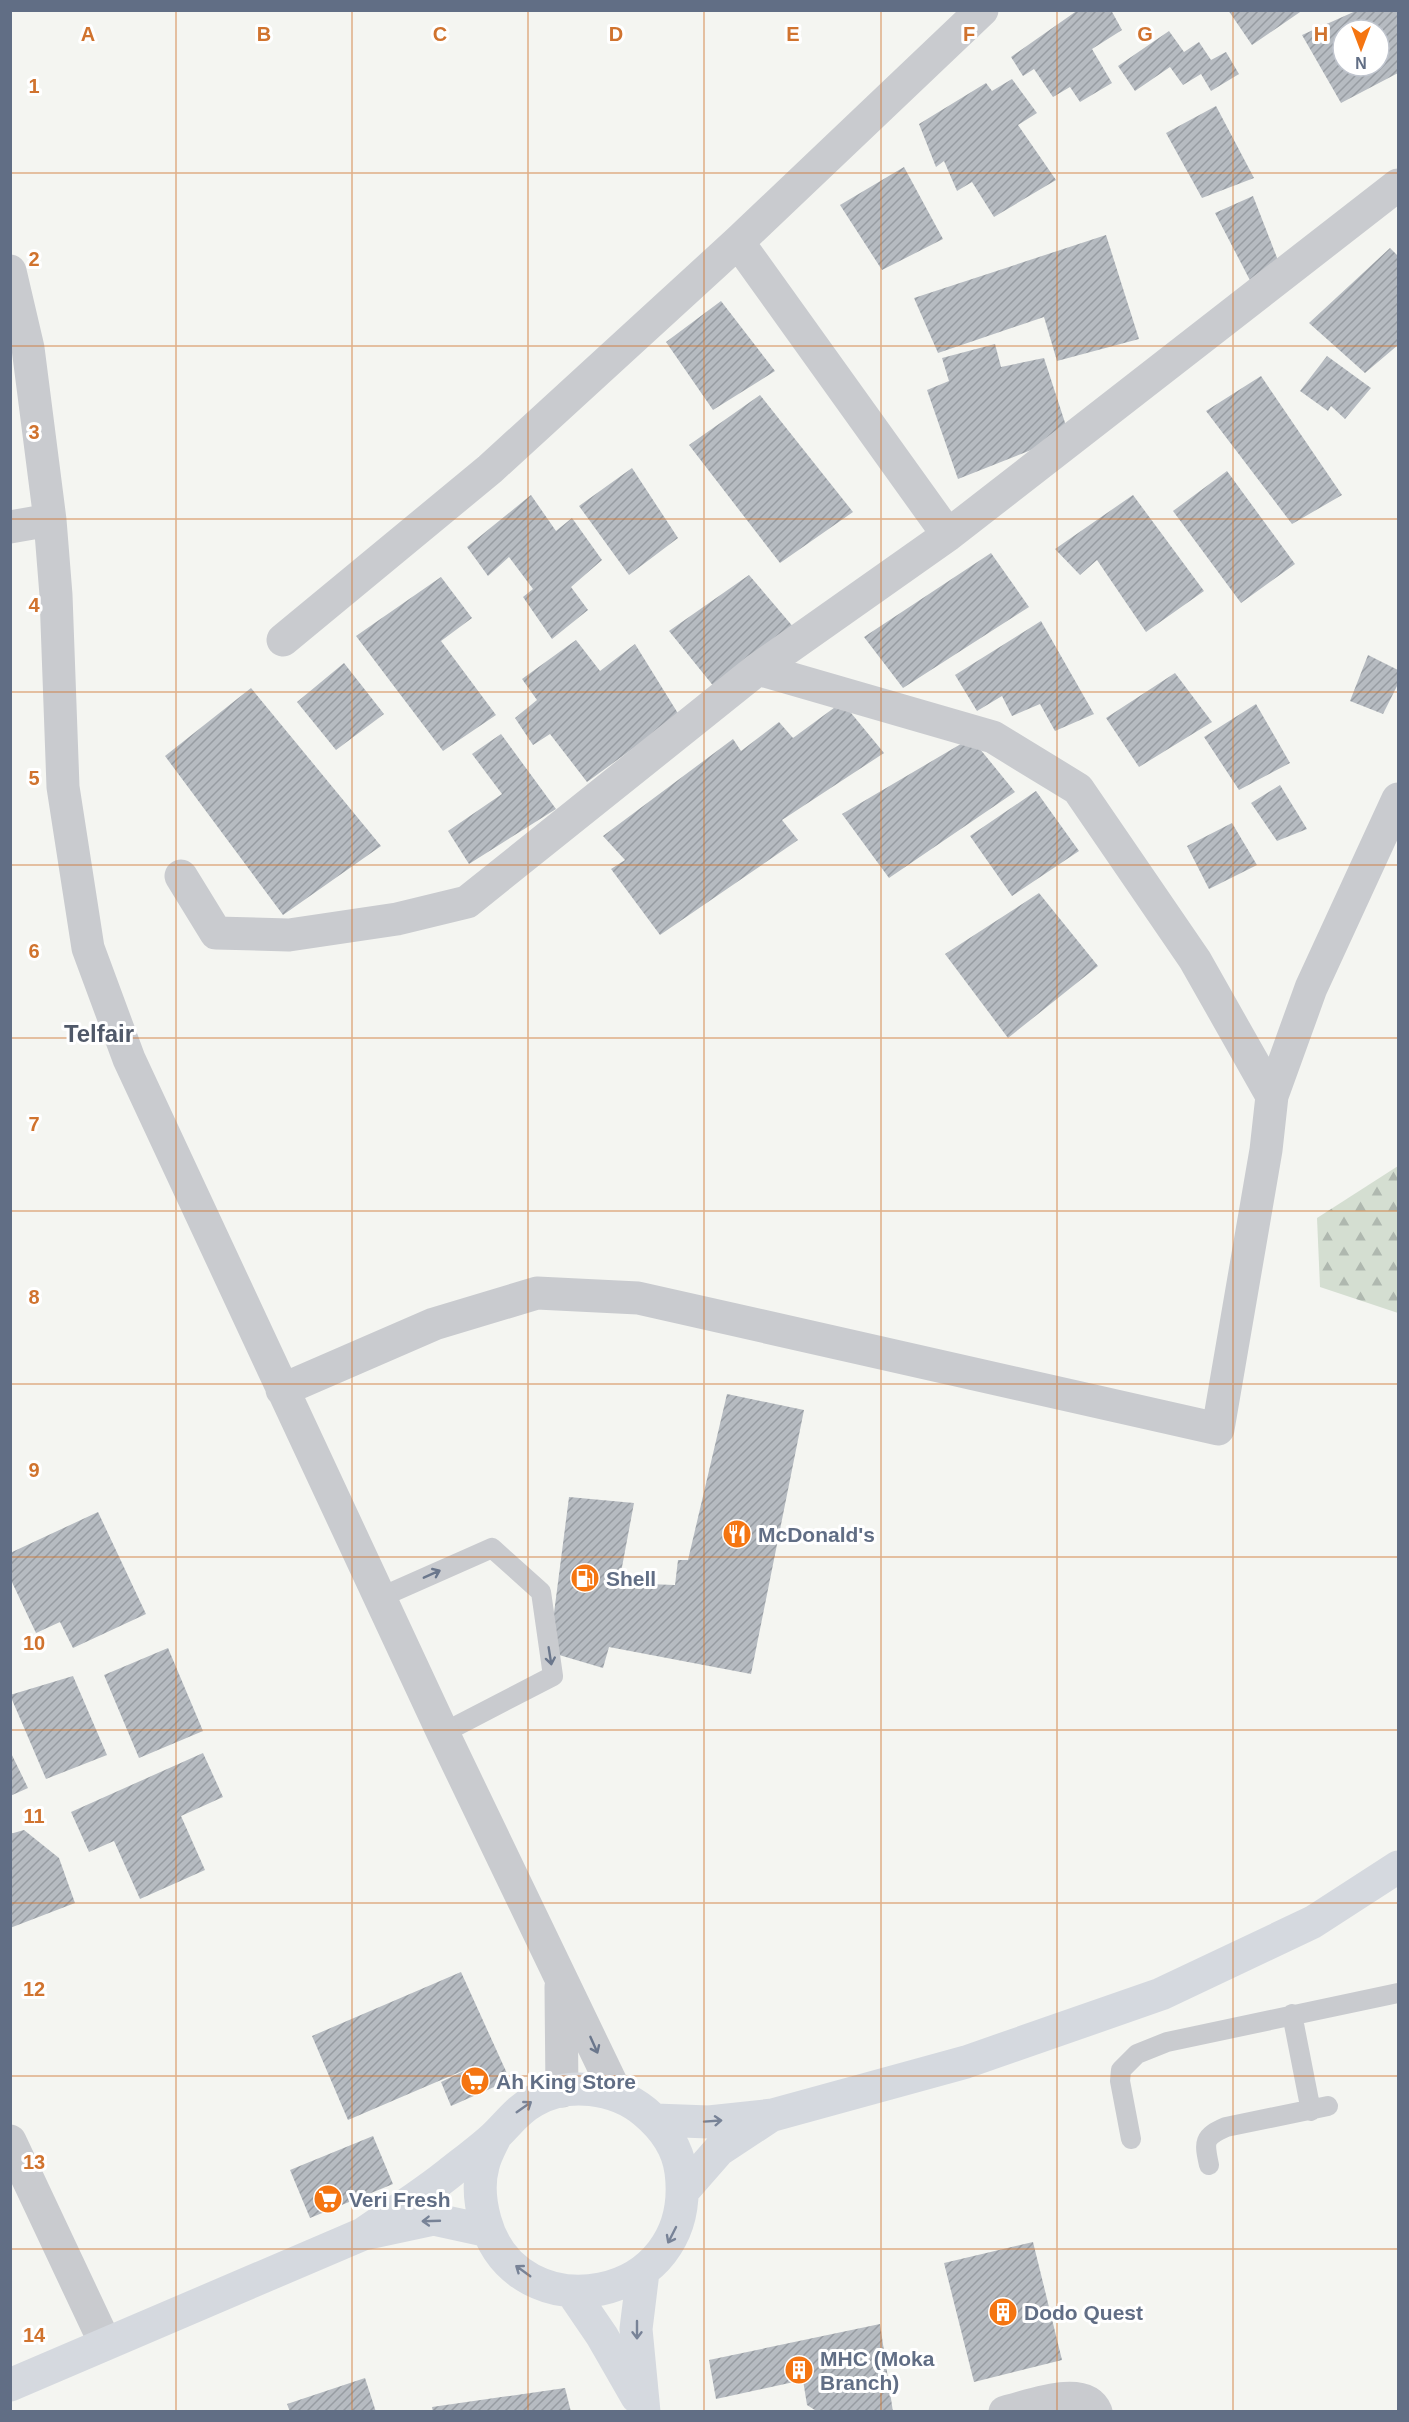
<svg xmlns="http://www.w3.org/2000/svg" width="1409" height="2422" font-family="Arial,sans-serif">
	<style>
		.forest { fill: url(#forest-firs) }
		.building { fill: url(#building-hatch); fill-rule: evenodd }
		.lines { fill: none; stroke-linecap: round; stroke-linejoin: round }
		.lane { stroke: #c9cbcf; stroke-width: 20 }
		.street { stroke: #c9cbcf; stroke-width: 33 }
		.secondary { stroke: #d5d9df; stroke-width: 33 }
		.oneway { stroke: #6b778c }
		.oneway2 { stroke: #788397 }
		.grid { fill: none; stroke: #d0732e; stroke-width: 1.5; stroke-opacity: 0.55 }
		.labels { text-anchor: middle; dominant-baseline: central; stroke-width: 6; stroke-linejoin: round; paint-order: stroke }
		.poi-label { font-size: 21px; font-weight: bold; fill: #616e85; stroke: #fff; text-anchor: start }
		.quarter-label { font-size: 24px; font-weight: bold; fill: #505969; stroke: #fff }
		.grid-label { font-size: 20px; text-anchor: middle; font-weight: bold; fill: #d0732e; stroke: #fff; stroke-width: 6; stroke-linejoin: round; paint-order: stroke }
	</style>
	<defs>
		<pattern id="forest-firs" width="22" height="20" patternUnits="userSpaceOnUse" patternTransform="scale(1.5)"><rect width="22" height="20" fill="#d4ded1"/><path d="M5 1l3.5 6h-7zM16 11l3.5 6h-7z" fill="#afb8af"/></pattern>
		<pattern id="building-hatch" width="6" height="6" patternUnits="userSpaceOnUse" patternTransform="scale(1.5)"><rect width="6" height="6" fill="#b6bbc1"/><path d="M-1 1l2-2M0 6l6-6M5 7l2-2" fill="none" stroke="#979ca2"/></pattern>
	</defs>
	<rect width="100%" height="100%" fill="#f4f5f1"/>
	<!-- forest -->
	<path class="forest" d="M1398,1166V1313L1320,1287L1317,1218Z"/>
	<!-- building -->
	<path class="building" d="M1078,10H1111L1122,30L1092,49L1112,83L1080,102L1070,87L1053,97L1034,69L1023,76L1011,57Z
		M1228,10H1303L1252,45Z
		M1358,10H1398V73L1341,103L1302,35ZM1343,30H1379V66H1343Z
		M1169,31L1184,52L1199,42L1211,60L1226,52L1239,74L1211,91L1201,74L1183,85L1170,67L1135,91L1118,66Z
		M1012,79L1037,113L1018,125L1056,180L994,217L972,182L957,191L944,161L936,167L919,124L986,83L992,91Z
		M1216,106L1254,178L1202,198L1166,133Z
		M904,167L943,239L882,270L840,205Z
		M1253,196L1281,268L1254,288L1215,213Z
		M1106,235L1139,339L1057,361L1044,317L938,353L914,298Z
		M1390,248L1398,256V345L1365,373L1309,323Z
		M721,301L775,371L713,410L666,342Z
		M995,344L1001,367L1044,358L1069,435L958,479L927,390L949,381L942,358Z
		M1327,356L1371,388L1345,419L1331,406L1328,411L1300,391Z
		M1261,376L1342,495L1292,524L1206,411Z
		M760,395L853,512L780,563L689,445Z
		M632,468L678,538L629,575L579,506Z
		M1227,471L1295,564L1241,603L1173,511Z
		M531,495L556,531L572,518L602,560L571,587L588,610L552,639L523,597L533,589L509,557L488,576L467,547Z
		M1133,495L1204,591L1146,632L1097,560L1080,575L1055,549Z
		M991,553L1029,607L903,688L864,637Z
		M749,575L795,629L715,688L669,631Z
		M441,577L472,618L441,641L496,715L443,751L356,636Z
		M1041,621L1094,714L1055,731L1040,704L1012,716L1002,696L977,711L955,675Z
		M576,640L600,671L635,644L679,715L587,782L550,734L533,745L515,718L537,700L522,679Z
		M1368,655L1398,670V684L1383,714L1350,701Z
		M344,663L384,714L336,750L297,702Z
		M1175,673L1212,722L1139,767L1106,718Z
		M251,688L381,846L283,915L165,756Z
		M842,702L884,753L782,820L798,840L660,935L611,869L625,860L603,836L733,739L741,751L779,722L793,738Z
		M1256,704L1290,763L1239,790L1204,737Z
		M501,734L556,809L469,864L448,831L502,794L472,754Z
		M971,738L1015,792L889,878L842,814Z
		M1280,785L1307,829L1277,841L1251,803Z
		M1036,791L1079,851L1012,896L970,836Z
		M1232,823L1257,865L1209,889L1187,846Z
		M1039,893L1098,966L1008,1038L945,954Z
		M727,1394L804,1410L751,1674L609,1647L603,1668L549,1652L569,1497L634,1503L619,1583L675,1585L678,1560H688Z
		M98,1512L146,1614L73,1648L60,1622L36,1633L10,1578V1553Z
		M168,1648L203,1731L139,1758L104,1675Z
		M73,1676L107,1755L46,1779L10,1695Z
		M10,1751L28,1788L10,1796Z
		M203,1753L223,1797L181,1816L205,1870L140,1899L114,1841L89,1852L71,1812Z
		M24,1830L59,1858L75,1903L10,1928V1834Z
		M461,1972L510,2080L451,2106L441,2082L476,2065L348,2120L312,2036Z
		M373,2136L393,2184L310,2218L290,2170Z
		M1033,2242L1062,2360L974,2382L944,2263Z
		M880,2324L893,2412H818L807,2405L803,2380L716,2399L709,2360Z
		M365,2378L376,2412H290L287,2404Z
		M565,2388L571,2412H433L432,2407Z"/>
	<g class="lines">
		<!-- lane -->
		<path class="lane" d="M379,1598L492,1548L541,1592L553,1676L443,1733
			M1292,2014L1311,2111
			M1131,2139L1120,2081L1121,2070L1137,2054L1167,2042L1398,1993
			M1209,2165C1204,2142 1203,2137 1226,2127L1328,2106"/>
		<!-- street -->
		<path class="street" d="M738,242L948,535
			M10,271L28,348L50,520L56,595L63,787L88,948L129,1059L443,1733L617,2095
			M10,527L50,520
			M283,640L490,469L738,242L982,10
			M181,876L216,933L289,935L397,919L467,902L758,669L948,535L1398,185
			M1272,1096L1311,988L1398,799
			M282,1390L434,1324L537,1293L638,1298L1218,1429L1266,1150L1272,1096L1195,960L1078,789L993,737L758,669
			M561,1987L562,2091
			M10,2141L105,2343
			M1005,2412C1028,2407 1084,2384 1096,2412"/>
		<!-- secondary -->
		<path class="secondary" d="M655,2120L709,2122L773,2115L966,2062L1161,1994L1313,1922L1398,1867
			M684,2190L719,2150L769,2117
			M363,2234C393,2213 424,2194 452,2171C466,2160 481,2149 494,2137C508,2124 517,2110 534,2101C567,2081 615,2087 645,2112C663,2127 678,2148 681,2172C698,2306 516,2334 485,2220C480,2202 478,2184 483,2166C485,2156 491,2146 495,2137
			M643,2272L636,2329L644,2412
			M572,2292L602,2336L637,2397
			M10,2385L363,2234L433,2219L488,2231"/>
	</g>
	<!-- one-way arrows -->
	<defs><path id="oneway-shaft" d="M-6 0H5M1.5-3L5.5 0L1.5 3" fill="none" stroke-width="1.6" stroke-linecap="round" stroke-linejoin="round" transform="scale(1.5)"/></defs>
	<g class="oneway">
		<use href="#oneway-shaft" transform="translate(432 1574) rotate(-24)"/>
		<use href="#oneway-shaft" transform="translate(550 1656) rotate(81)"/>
		<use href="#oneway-shaft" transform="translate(594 2045) rotate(66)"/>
	</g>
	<g class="oneway2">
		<use href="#oneway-shaft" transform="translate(524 2107) rotate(-35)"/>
		<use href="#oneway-shaft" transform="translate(713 2121) rotate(-4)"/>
		<use href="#oneway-shaft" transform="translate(431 2221) rotate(178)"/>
		<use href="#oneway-shaft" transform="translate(672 2235) rotate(117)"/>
		<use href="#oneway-shaft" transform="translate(523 2271) rotate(-144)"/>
		<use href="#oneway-shaft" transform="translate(637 2330) rotate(90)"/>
	</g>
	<!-- grid -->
	<path class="grid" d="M176,10V2412M352,10V2412M528,10V2412M704,10V2412M881,10V2412M1057,10V2412M1233,10V2412M10,173H1398M10,346H1398M10,519H1398M10,692H1398M10,865H1398M10,1038H1398M10,1211H1398M10,1384H1398M10,1557H1398M10,1730H1398M10,1903H1398M10,2076H1398M10,2249H1398"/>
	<!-- icons -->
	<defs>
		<g id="restaurant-disc" transform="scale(1.5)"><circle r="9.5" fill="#f57511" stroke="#fff"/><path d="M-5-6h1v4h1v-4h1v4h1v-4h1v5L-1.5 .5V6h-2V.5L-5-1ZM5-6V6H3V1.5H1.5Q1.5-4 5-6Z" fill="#fff"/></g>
		<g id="fuel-disc" transform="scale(1.5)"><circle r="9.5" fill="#f57511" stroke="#fff"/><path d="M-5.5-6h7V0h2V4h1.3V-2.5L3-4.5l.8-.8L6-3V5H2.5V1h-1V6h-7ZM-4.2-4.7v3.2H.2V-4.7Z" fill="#fff"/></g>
		<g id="supermarket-disc" transform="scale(1.5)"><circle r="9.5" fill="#f57511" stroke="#fff"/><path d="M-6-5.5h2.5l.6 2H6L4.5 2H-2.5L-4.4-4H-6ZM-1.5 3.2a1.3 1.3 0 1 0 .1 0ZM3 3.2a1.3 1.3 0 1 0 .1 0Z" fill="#fff"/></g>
		<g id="building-disc" transform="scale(1.5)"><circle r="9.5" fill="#f57511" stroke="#fff"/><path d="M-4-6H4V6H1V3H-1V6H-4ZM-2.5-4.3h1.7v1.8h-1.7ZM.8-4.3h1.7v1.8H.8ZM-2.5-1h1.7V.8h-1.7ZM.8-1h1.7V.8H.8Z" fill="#fff"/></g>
	</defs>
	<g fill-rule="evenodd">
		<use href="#restaurant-disc" x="737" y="1534"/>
		<use href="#fuel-disc" x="585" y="1578"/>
		<use href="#supermarket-disc" x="475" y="2081"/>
		<use href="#supermarket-disc" x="328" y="2199"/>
		<use href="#building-disc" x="1003" y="2312"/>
		<use href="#building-disc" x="799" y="2370"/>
	</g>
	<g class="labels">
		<!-- poi labels -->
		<g class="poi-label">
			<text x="758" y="1534">McDonald's</text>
			<text x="606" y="1578">Shell</text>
			<text x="496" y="2081">Ah King Store</text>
			<text x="349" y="2199">Veri Fresh</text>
			<text x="1024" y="2312">Dodo Quest</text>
			<text x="820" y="2358">MHC (Moka<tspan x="820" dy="24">Branch)</tspan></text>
		</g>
		<!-- quarter labels -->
		<g class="quarter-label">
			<text x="99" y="1033">Telfair</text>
		</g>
	</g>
	<g class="grid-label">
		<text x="88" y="41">A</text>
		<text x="264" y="41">B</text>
		<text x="440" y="41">C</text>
		<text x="616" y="41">D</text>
		<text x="793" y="41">E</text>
		<text x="969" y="41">F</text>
		<text x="1145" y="41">G</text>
		<text x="1321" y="41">H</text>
		<text x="34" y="93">1</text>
		<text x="34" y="266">2</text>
		<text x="34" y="439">3</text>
		<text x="34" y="612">4</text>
		<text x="34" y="785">5</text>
		<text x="34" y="958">6</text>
		<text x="34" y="1131">7</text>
		<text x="34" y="1304">8</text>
		<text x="34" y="1477">9</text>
		<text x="34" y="1650">10</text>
		<text x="34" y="1823">11</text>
		<text x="34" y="1996">12</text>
		<text x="34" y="2169">13</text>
		<text x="34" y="2342">14</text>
	</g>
	<!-- border -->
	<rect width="1409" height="2422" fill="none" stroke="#616e85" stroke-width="24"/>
	<!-- north arrow -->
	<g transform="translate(1361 48) rotate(180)"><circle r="28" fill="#ffffff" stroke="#c0c5ce" stroke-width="1.5"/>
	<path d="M0-4.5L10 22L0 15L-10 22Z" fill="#f57511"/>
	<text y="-9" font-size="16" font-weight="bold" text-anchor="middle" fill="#616e85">N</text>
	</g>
</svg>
